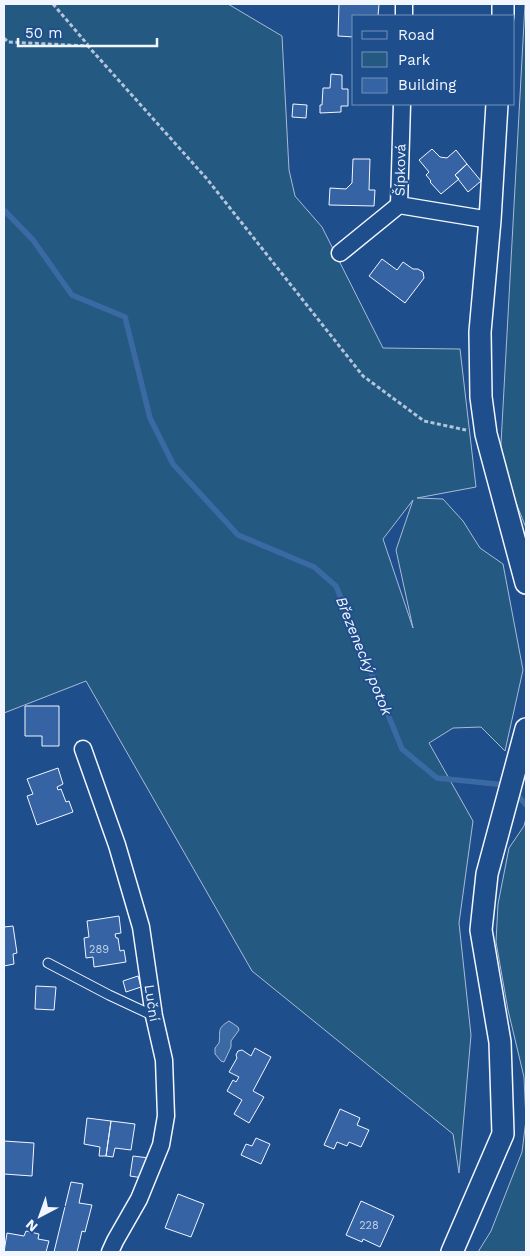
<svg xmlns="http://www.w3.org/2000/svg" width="530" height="1256" font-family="'Work Sans',sans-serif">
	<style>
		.green { fill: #245a82; stroke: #a8bbd7; fill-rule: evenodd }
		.water { fill: #3b69a3; stroke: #a8bbd7 }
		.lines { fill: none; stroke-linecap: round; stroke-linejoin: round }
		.stream { stroke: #3b69a3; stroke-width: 5.5 }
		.building { fill: #3563a3; stroke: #f2f6ff }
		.service-casing { stroke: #f2f6ff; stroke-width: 11 }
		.minor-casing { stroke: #f2f6ff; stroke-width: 19 }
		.tertiary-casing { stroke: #f2f6ff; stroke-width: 24 }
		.path { stroke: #b3c4dc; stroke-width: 3; stroke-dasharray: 4 2.5; stroke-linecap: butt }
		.service { stroke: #1f4e8c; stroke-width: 9 }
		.minor { stroke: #1f4e8c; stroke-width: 16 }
		.tertiary { stroke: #1f4e8c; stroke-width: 21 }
		.labels { text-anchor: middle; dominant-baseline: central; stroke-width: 4; stroke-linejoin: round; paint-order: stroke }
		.number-label { font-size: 11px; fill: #c3d1e8 }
		.street-label { font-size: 14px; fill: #f2f6ff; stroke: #1f4e8c }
		.water-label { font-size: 15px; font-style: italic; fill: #f2f6ff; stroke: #1f4e8c }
	</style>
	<rect width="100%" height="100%" fill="#1f4e8c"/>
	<!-- green -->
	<path class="green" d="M4,4H228L282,36L289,170L295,196L322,227L383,348L460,349L476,487L417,498L443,499L463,521L480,548L503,564L523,670L505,751L481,727L453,728L429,743L473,821L459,923L471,1035L459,1173L453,1134L252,971L86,681L4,713ZM413,500L396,550L413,628L383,539Z
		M525,4H526V528L500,462Z
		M526,818V1252H478L491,1231L522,1152L526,1120L524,1077L508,1010L496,942L498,904L509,848L524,826Z"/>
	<!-- water -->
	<path class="water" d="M229,1021L238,1027L239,1030L231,1041V1047L224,1062L221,1061L215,1054V1048L219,1043C221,1031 216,1029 229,1021Z"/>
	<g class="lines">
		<!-- stream -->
		<path class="stream" d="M4,210L33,240L72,295L125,317L150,418L173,464L238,535L314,567L336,586L402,749L437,778L506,785
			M515,792L526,805"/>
	</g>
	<!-- building -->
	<path class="building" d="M339,4H379L378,16H354V37L338,36Z
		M331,74L342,75V89H348V106H341V112L320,113V105H322L323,88H330Z
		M293,104L307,105L306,118L292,117Z
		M432,149L440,157L447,158L456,150L467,164L455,175L459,179L441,194L430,182L431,181L426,175L429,172L419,160Z
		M353,159H370L369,190H375L374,206L329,205L330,188L346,189L352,183Z
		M467,164L481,181L468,192L455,175Z
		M382,259L397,270L403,262L413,269H418L423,272L424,278L405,303L369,276Z
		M25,706H59V746H42V736H25Z
		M58,768L63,784L57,787L58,790L61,789L66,802L69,801L73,812L37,825L27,796L33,794L27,779Z
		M119,916L121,933L115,934L116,938H118L120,951L124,950L126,962L94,967L93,957L86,958L84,938L89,937L87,921Z
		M13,926L17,953L13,954L14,964L4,966V927Z
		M138,976L141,987L126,992L123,981Z
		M36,986L56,987L54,1010L35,1009Z
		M255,1048L271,1057L253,1091L264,1097L249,1123L234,1114L242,1100L227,1091L233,1080L236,1082L239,1077L229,1072L237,1058L236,1055L238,1051L242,1050L251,1056Z
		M340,1109L360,1118L357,1125L369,1130L361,1147L349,1142L347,1146L337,1142L334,1149L324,1145Z
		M87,1118L111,1121L106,1156H99L100,1147L84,1144Z
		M111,1121L135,1124L131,1150L115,1148L113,1157L106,1156Z
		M256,1138L270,1144L261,1164L241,1155L246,1144L252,1146Z
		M4,1141L34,1143L32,1176L4,1174Z
		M133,1156L149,1158L143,1178L130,1176Z
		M71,1182L83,1184L79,1203L92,1205L85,1232L82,1231L77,1252H54Z
		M178,1194L204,1204L191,1237L165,1228Z
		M361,1201L394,1216L380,1247L363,1239L362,1242L346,1235Z
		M26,1231L39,1234L38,1239L49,1241L46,1252H4L7,1233L24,1236Z"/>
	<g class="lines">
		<!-- service casing -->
		<g class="service-casing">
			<path id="service" d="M48,963L109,995L154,1016"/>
		</g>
		<!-- minor casing -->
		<g class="minor-casing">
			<g id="minor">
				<path d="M404,16V4"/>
				<path d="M402,104L399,205L490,220"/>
				<path d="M340,253L399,205"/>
				<path id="s1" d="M83,749L117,845L141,927L154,1016L164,1060L166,1116L161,1145L139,1199L115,1241L110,1252"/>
			</g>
		</g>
		<!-- tertiary casing -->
		<g class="tertiary-casing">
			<path id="tertiary" d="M503,16V4
				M497,104L490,220L480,332L481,397L486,434L526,583
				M452,1252L503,1134L500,1042L481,930L487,874L526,729"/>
		</g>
		<!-- path -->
		<path class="path" d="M53,4L88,45
			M4,38L8,42L88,46L207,179L363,376L424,421L466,430"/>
		<!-- service -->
		<use href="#service" class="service"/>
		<!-- minor -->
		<use href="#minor" class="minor"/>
		<!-- tertiary -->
		<use href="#tertiary" class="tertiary"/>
	</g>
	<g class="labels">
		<!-- number labels -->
		<g class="number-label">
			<text x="99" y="949">289</text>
			<text x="369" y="1225">228</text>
		</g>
		<!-- street labels -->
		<g class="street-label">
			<text transform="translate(400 170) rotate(-89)">Šípková</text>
			<text stroke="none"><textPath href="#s1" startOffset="264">Luční</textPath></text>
		</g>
		<!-- water labels -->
		<g class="water-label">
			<text transform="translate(364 656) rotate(68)">Březenecký potok</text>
		</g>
	</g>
	<!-- border -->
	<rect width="530" height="1256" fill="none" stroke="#f2f6ff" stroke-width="10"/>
	<!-- legend -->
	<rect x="352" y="15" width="162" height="90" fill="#1f4e8c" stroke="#7391ba"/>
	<rect x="362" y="31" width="25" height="8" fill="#1f4e8c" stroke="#7391ba"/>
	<text x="398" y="40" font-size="15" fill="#f2f6ff">Road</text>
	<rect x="362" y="52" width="25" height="15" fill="#245a82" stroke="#7391ba"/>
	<text x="398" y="65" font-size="15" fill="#f2f6ff">Park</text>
	<rect x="362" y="78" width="25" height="15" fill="#3563a3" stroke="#7391ba"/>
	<text x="398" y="90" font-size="15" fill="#f2f6ff">Building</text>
	<!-- north arrow -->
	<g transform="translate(40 1216) rotate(221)" stroke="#1f4e8c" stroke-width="4" paint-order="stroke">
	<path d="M0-4L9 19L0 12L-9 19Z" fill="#f2f6ff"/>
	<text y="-8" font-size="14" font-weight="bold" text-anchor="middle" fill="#f2f6ff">N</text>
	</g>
	<!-- scale -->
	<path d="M18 38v8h139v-8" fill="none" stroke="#f2f6ff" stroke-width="2.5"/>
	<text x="25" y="38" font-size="15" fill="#f2f6ff" stroke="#1f4e8c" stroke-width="4" paint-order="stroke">50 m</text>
</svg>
